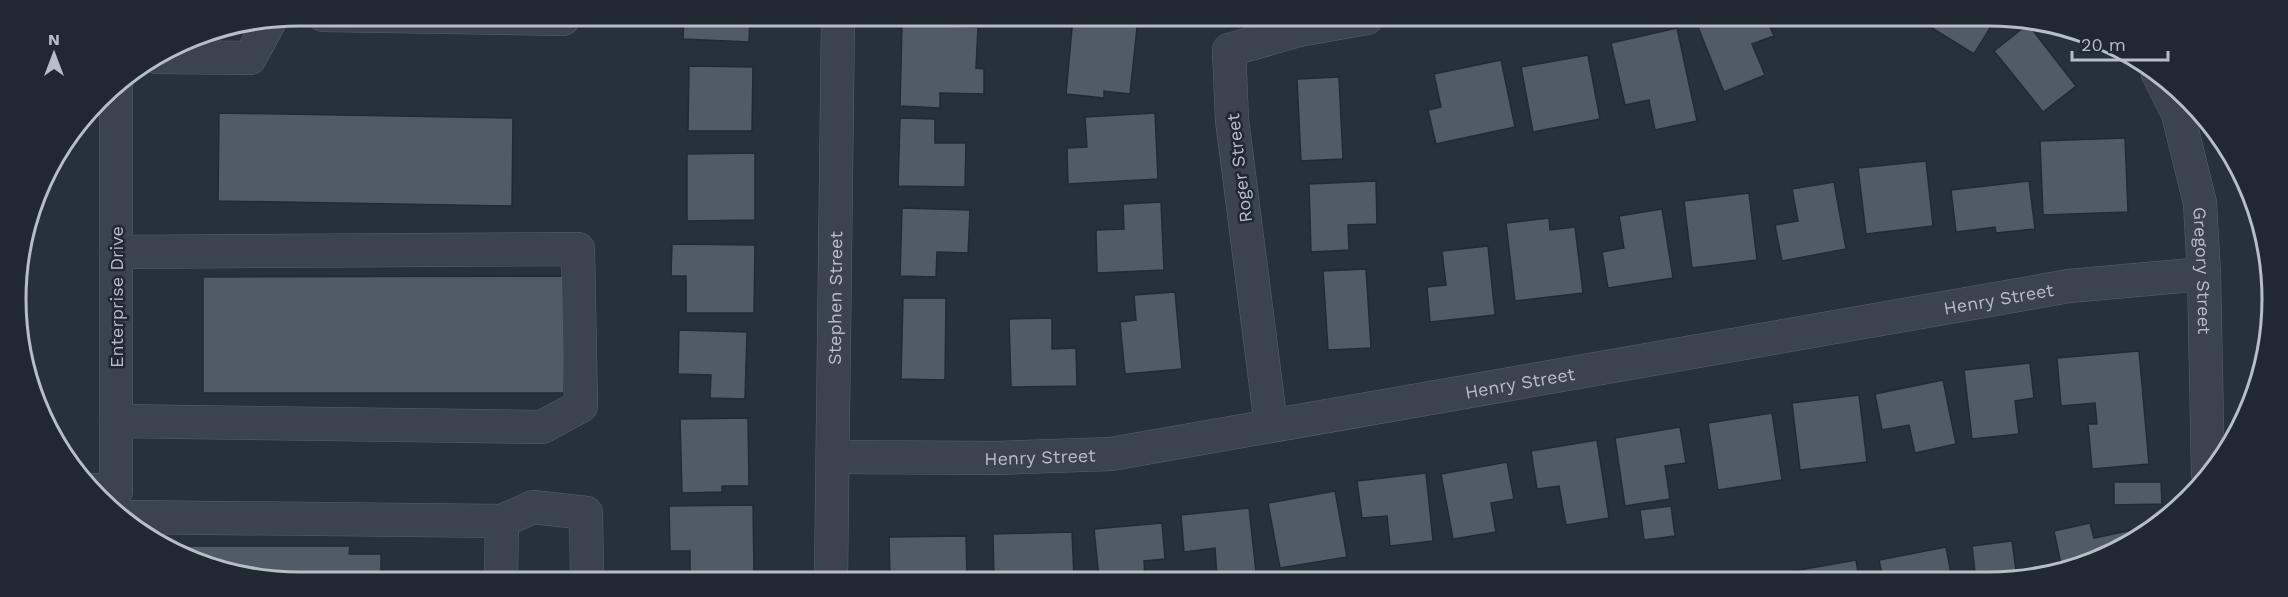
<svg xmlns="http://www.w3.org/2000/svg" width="2288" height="597" font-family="'Work Sans',sans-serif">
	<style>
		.building { fill: #515a67; stroke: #222a34; stroke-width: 1.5 }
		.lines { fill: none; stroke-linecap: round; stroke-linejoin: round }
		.minor-casing { stroke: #59616a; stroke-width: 34 }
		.minor { stroke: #3b434d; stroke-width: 33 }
		.labels { text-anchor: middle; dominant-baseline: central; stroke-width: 5; stroke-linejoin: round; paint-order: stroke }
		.street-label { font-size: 18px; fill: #b7bec7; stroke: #202832 }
		.rim { fill: none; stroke: #b7bec7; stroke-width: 3 }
	</style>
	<rect width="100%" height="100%" fill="#27313c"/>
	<!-- building -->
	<path class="building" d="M684,16H750L749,42L683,39Z
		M1073,17L1138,18L1130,94L1104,91V98L1066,94Z
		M1717,19L1767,20L1774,36L1752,44L1765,75L1724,92L1698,27Z
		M1919,20H1995L1974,54Z
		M2028,24L2076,86L2043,112L1994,51Z
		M902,25L978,27L976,68L984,69V94L940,93V108L900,106Z
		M1677,28L1697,121L1655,130L1649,100L1625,105L1611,43Z
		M1588,55L1600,119L1533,132L1521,67Z
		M1501,60L1515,127L1436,144L1428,110L1441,107L1434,74Z
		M689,66L753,67L752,131H688Z
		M1339,77L1343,159L1301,161L1297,79Z
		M219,113L513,118L512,206L218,201Z
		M1155,113L1158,179L1068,184L1067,148L1087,147L1085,117Z
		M900,118L935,119V143H966L965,187L898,186Z
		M2125,138L2128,212L2043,215L2040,141Z
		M755,153V220L687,221V154Z
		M1926,161L1933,226L1866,234L1858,168Z
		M1376,181L1377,224L1348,225L1349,250L1311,252L1309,184Z
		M2029,181L2035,229L1996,233L1995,227L1956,232L1951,190Z
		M1834,182L1846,249L1782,261L1775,225L1798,221L1792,189Z
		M1749,193L1757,260L1692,268L1684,201Z
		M1161,202L1164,270L1097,273L1096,230L1124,229L1123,204Z
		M902,208L970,210L968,253L937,252L936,277L900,276Z
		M1662,209L1673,278L1608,288L1602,252L1624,248L1619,216Z
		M1549,218L1550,230L1575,227L1583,293L1515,301L1506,223Z
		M672,244L755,245L754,313H686V276H671Z
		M1488,246L1495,315L1430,322L1427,287L1446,285L1442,251Z
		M1366,269L1371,348L1328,350L1323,271Z
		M564,276V393H203V277Z
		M1175,292L1182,369L1125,374L1120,322L1136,320L1134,295Z
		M903,298H946L945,380L901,379Z
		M1052,318V349L1076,348L1077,386L1011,387L1009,319Z
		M679,330L747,332L745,399L710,398L711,375L678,374Z
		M2139,351L2149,464L2092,469L2088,424H2097L2095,403L2061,406L2057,358Z
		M2030,363L2034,398L2015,401L2019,434L1972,439L1964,370Z
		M1943,380L1956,444L1915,453L1909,425L1882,430L1875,394Z
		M1859,395L1867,462L1800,470L1792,403Z
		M1772,413L1782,480L1718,490L1708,423Z
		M748,418L749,486H722V492L682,493L680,419Z
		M1680,427L1686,463L1665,466L1670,499L1625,506L1615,438Z
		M1597,440L1609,518L1566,525L1559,486L1537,489L1531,451Z
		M1507,462L1514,499L1491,503L1496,532L1453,539L1441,474Z
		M1426,473L1433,541L1390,546L1387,516L1362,518L1357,481Z
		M2114,482H2161L2162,504L2114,505Z
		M1335,491L1347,557L1280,568L1268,503Z
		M753,505L754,572L690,573V551H670L669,506Z
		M1671,506L1675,536L1644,540L1640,510Z
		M1249,508L1256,572L1217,576L1215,548L1184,552L1181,515Z
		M1162,523L1165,559L1144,561L1145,578H1099L1094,529Z
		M2090,523L2094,538L2132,530L2134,539L2115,553L2062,569L2054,531Z
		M1072,532L1074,578H1048V576L994,578L993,534Z
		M966,536L967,578H890L889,537Z
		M2012,541L2016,571L2041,568L2042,575L2026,580H1976L1972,546Z
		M187,546H350L349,554H381V577H244L187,555Z
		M1946,547L1952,579H1883L1879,560Z
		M1856,560L1859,579H1789L1788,572Z"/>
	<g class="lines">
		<!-- minor casing -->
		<g class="minor-casing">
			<g id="minor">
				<path d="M323,15L563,19"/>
				<path d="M157,57L250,58L270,21"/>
				<path id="s1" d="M2158,74L2178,114L2200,203L2204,274L2208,474"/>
				<path d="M116,252L578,249L581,406L542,427L116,421"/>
				<path d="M1271,425L1232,120L1229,50L1299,30L1367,18"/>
				<path id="s2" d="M833,457L997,458L1111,454L2069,286L2204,274"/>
				<path d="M95,490L116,491V83"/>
				<path d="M126,517L502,521L501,577"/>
				<path d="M502,521L533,507L586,513L587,577"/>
				<path id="s3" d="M831,578L838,17"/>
			</g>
		</g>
		<!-- minor -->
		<use href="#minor" class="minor"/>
	</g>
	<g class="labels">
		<!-- street labels -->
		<g class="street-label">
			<text transform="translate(1239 168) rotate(-97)">Roger Street</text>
			<text stroke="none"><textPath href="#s1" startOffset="204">Gregory Street</textPath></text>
			<text transform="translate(116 297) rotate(-90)">Enterprise Drive</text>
			<text stroke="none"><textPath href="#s3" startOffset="280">Stephen Street</textPath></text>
			<text stroke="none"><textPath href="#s2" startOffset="1179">Henry Street</textPath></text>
			<text stroke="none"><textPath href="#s2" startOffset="693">Henry Street</textPath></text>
			<text stroke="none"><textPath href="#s2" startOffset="207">Henry Street</textPath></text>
		</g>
	</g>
	<!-- crop -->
	<path d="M0 0H2288V597H0ZM299 26H1989A273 273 0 0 1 2262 299V299A273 273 0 0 1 1989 572H299A273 273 0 0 1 26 299V299A273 273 0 0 1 299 26Z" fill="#202832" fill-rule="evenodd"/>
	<path class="rim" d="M299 26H1989A273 273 0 0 1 2262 299V299A273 273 0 0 1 1989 572H299A273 273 0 0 1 26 299V299A273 273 0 0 1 299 26Z"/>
	<!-- north arrow -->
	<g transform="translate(54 54)" stroke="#202832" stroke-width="4.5" paint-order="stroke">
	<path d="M0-4.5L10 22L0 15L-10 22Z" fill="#b7bec7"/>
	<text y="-9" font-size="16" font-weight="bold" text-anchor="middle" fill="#b7bec7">N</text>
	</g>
	<!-- scale -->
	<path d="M2072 51v9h96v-9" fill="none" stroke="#b7bec7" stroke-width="3"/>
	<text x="2081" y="51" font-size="18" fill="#b7bec7" stroke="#202832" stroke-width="4.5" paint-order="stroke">20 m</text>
</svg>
